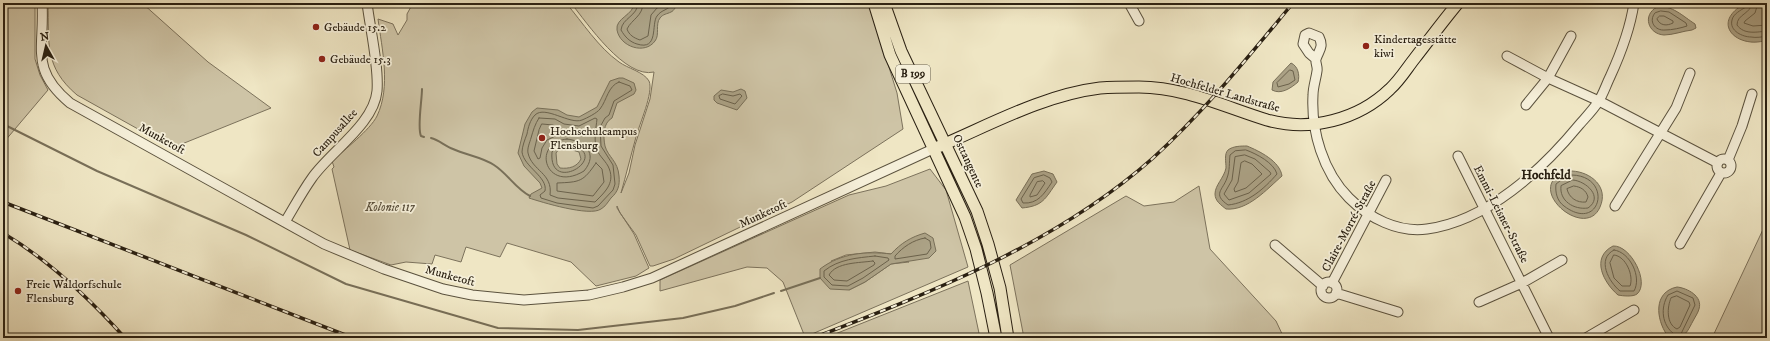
<svg xmlns="http://www.w3.org/2000/svg" width="1770" height="341" font-family="'IM FELL DW Pica',serif">
	<style>
		.green { fill: #cec4a6; stroke: #7c725c; fill-rule: evenodd }
		.water { fill: #aca387; stroke: #786f58; fill-rule: evenodd }
		.lines { fill: none; stroke-linecap: round; stroke-linejoin: round }
		.shore { stroke: #6b624c; stroke-width: 1 }
		.stream { stroke: #786f58; stroke-width: 2 }
		.minor-casing { stroke: #5b523e; stroke-width: 11 }
		.major-casing { stroke: #2a2012; stroke-width: 13 }
		.minor { stroke: #f5efd9; stroke-width: 9 }
		.major { stroke: #efe6c4; stroke-width: 11 }
		.rail-casing { stroke: #2a2012; stroke-width: 3.5 }
		.rail { stroke: #f5efd9; stroke-width: 2; stroke-dasharray: 6; stroke-linecap: butt }
		.poi-dot { fill: #8f2418; stroke: #f5efd9; stroke-width: 1.5 }
		.labels { text-anchor: middle; dominant-baseline: central; stroke-width: 3.5; stroke-linejoin: round; paint-order: stroke }
		.shield { fill: #f5efd9; stroke: #675e4e; stroke-width: 1 }
		.shield-label { font-size: 11px; font-weight: bold; fill: #2a2012 }
		.poi-label { font-size: 12px; fill: #2a2012; stroke: #f5efd9; text-anchor: start }
		.street-label { font-size: 12px; fill: #2a2012; stroke: #f5efd9 }
		.park-label { font-size: 12px; font-style: italic; fill: #5b513e; stroke: #f5efd9 }
		.neighbourhood-label { font-size: 13px; font-weight: bold; fill: #2a2012; stroke: #f5efd9 }
	</style>
	<rect width="100%" height="100%" fill="#efe6c4"/>
	<filter id="stains"><feTurbulence type="fractalNoise" baseFrequency=".005" numOctaves="4"/><feColorMatrix values="0 0 0 0 .2 0 0 0 0 .09 0 0 0 0 .02 0 0 0 .5 -.17"/></filter>
	<radialGradient id="worn" r=".72"><stop offset=".6" stop-color="#630" stop-opacity="0"/><stop offset="1" stop-color="#630" stop-opacity=".3"/></radialGradient>
	<!-- green -->
	<path class="green" d="M3,3H35V59L40,75L48,90L4,142Z
		M48,3H142L208,62L271,108L172,148L77,95C44,67 49,43 48,3Z
		M413,3H566C583,23 598,47 619,62C627,68 644,72 649,81C654,92 639,125 636,137C631,155 626,175 621,193L629,173L635,145L650,99L654,72C625,79 587,23 571,3H869L897,93L903,129L792,202L674,259L653,266H650L636,235L620,213L617,206V208L634,234L649,268L636,276L596,286L571,262L507,243L500,257L466,247L461,262L435,255L432,264L406,262L391,265L350,250L332,169L334,167L332,161C344,150 370,130 377,116C391,87 382,49 378,19L393,24L398,35L407,20V14Z
		M930,169L946,190L968,267L805,337L783,282L767,268L747,267L660,291V280L849,195L886,186ZM875,252L891,254L909,262L891,264L865,282L849,290L831,261L846,255Z
		M1199,186L1210,249L1276,321L1284,338H1024L1010,265L1126,196L1144,206L1174,202Z
		M1767,221V338H1712Z
		M968,281L980,338H825Z"/>
	<!-- water -->
	<path class="water" d="M634,3H678C676,6 674,11 671,12C667,14 663,14 660,18C655,24 660,35 655,41C645,55 620,47 617,30C615,18 634,15 634,3Z
		M1746,3H1767V40C1738,50 1708,23 1746,3Z
		M1657,7C1671,4 1684,17 1695,24L1696,28L1692,30C1683,31 1673,35 1664,35C1648,34 1642,15 1657,7Z
		M1291,63C1298,66 1300,75 1298,82C1291,88 1281,95 1272,90L1273,82Z
		M619,78H623L634,83L636,90L634,94L617,103L612,118C603,123 603,136 605,146C608,157 618,161 619,176C620,185 618,192 611,198C608,202 605,207 601,209C590,217 541,202 529,198L531,194L542,188L540,183L524,166L518,153L525,124L532,112L537,108L558,110L567,115L579,117L597,107L610,81ZM566,148L579,152L581,159C577,167 569,169 560,168L557,164L556,153L559,149Z
		M741,89L745,91L747,98L737,110L717,103L714,100V96L721,90L733,92Z
		M1247,146C1259,151 1280,161 1282,176C1267,189 1248,211 1226,209C1221,205 1215,201 1215,194C1215,185 1224,178 1226,168C1226,162 1224,154 1228,150C1233,146 1241,146 1247,146Z
		M1044,171L1053,174L1057,182C1045,199 1043,206 1022,208L1016,200L1032,174Z
		M1572,171C1591,172 1609,187 1600,207C1587,238 1535,198 1555,178C1559,174 1566,173 1572,171Z
		M925,233L933,238L936,251L929,258L891,264L865,282L849,290L830,289L820,278V269C841,253 866,251 891,254C901,243 911,237 925,233Z
		M1613,246C1631,245 1650,283 1637,294C1633,297 1623,296 1618,295C1604,283 1590,258 1613,246Z
		M1677,287C1687,288 1703,296 1699,309C1698,313 1695,317 1693,321C1689,328 1687,335 1679,337L1667,335C1656,319 1653,292 1677,287Z"/>
	<g class="lines">
		<!-- shore -->
		<path class="shore" d="M638,3C638,16 622,18 621,30C625,37 630,42 637,44C659,51 651,24 657,16C662,9 668,11 673,3
			M643,3C643,16 632,19 627,29C629,35 634,38 640,40L648,36L651,15L657,8L667,3
			M1747,3L1746,7C1741,10 1733,14 1732,20C1729,31 1743,37 1751,37C1756,38 1762,37 1767,36
			M1752,3C1751,14 1737,14 1737,25C1744,35 1757,32 1767,31
			M1758,3L1755,13L1745,21L1744,23L1753,26L1767,25
			M1661,11L1669,12L1686,23L1687,26C1681,28 1672,30 1665,30C1655,31 1648,21 1655,13Z
			M1660,16H1664L1673,21V23C1667,26 1660,26 1657,19Z
			M1290,70L1293,71L1295,80L1289,84L1278,87L1277,83Z
			M619,82L630,86L632,90L614,101L609,115L605,118L600,127L601,146L613,165L615,184L613,190L598,206L593,208L557,203L541,198L540,195L545,191C548,177 524,167 522,152C522,147 525,139 527,134C528,128 530,120 535,115C545,105 570,125 582,120C587,118 597,113 600,109C607,100 608,86 619,82Z
			M723,94L733,96L740,94L742,96L735,104L720,99L719,96Z
			M539,118L555,119L564,124L579,126L595,118L597,119C596,128 594,138 596,147C598,155 604,159 608,166C616,182 606,191 595,202L558,198L550,195C553,173 532,171 528,153C527,148 530,142 531,138C533,131 535,124 539,118Z
			M542,124L553,125L564,132L547,140L542,148L540,158L538,159L534,151L539,130Z
			M567,139C584,141 599,153 584,171C546,194 530,143 567,139Z
			M567,144C617,153 548,198 552,152L557,146Z
			M1246,150C1257,154 1274,163 1277,174C1264,189 1248,203 1228,205C1212,194 1223,190 1227,178C1230,170 1229,163 1230,155L1235,151Z
			M1245,155L1255,159L1270,172L1271,174L1249,193L1229,200L1224,194L1232,180L1235,157Z
			M1245,161L1252,164L1262,174L1246,188L1235,192L1234,189L1238,182L1241,163Z
			M596,163L602,169L604,182L593,196L557,191V183C580,182 583,182 596,163Z
			M1044,175L1050,178L1052,182C1044,194 1038,204 1023,203L1021,199L1034,178Z
			M1572,175C1614,176 1601,234 1564,206C1557,201 1555,192 1556,184L1564,178Z
			M1573,180C1586,181 1604,197 1588,208C1574,210 1559,201 1561,186Z
			M1043,181L1045,183L1037,195L1030,197V195L1037,182Z
			M1574,186C1581,187 1586,190 1588,197L1586,202C1577,203 1569,198 1567,189Z
			M925,238L930,241L931,248L927,254L895,259V256C903,247 913,240 925,238Z
			M1614,250C1630,252 1642,277 1634,291H1620C1609,282 1596,259 1614,250Z
			M1614,255C1626,256 1634,276 1630,286H1622L1614,278L1610,263Z
			M875,256L888,258L889,260L863,278L848,286L832,285L824,277V271C839,259 857,258 875,256Z
			M873,261L875,263L874,265L847,281L834,280L829,275C836,262 860,263 873,261Z
			M1677,296L1689,302L1690,305L1680,327L1677,329C1666,324 1667,307 1671,298Z
			M1675,338L1674,334C1662,325 1660,308 1668,295L1677,291L1693,298L1695,305L1679,338"/>
		<!-- stream -->
		<path class="stream" d="M422,89C422,100 417,128 421,136L424,137
			M3,124L97,171L246,235L346,284L498,328L578,330L683,318L735,306L774,293
			M431,138C439,140 445,146 453,149C466,155 482,157 494,165C508,174 515,188 530,196
			M781,291L820,278"/>
		<!-- minor casing -->
		<g class="minor-casing">
			<path id="minor" d="M42,3C45,48 29,69 70,103L324,244L384,269L443,289L472,295L524,300L589,295L623,287L652,278L933,149
				M1129,3L1139,21
				M1507,56L1548,78L1599,101L1718,163
				M1316,59L1309,53L1303,44L1305,35L1309,33L1319,37C1324,47 1319,50 1316,59C1315,62 1318,67 1317,71C1316,79 1313,87 1313,95C1311,131 1323,172 1349,198C1369,218 1398,233 1427,229C1487,221 1542,170 1579,125C1585,118 1593,110 1598,102C1603,95 1606,85 1610,77C1621,53 1630,30 1634,3
				M1526,105L1548,78L1571,36
				M1458,156L1549,338
				M1717 166a7 7 0 1 1 14 0a7 7 0 1 1-14 0Z
				M1728,160L1742,126L1752,94
				M1615,206L1676,108L1690,73
				M285,222C294,207 302,192 312,178C330,152 374,124 377,91C379,66 370,28 367,3
				M1680,244L1721,173
				M1275,245L1323,286
				M1321 290a8 8 0 1 1 16 0a8 8 0 1 1-16 0Z
				M1332,283L1386,180
				M1336,293L1398,312
				M1479,302L1522,283L1562,260
				M1586,338L1634,310"/>
		</g>
		<!-- major casing -->
		<g class="major-casing">
			<path id="major" d="M874,3L890,55L965,217L976,249L987,293L996,338
				M884,3L901,51L977,211L988,244L1000,288L1008,338
				M933,149C986,127 1042,95 1100,88C1113,87 1127,87 1139,87C1184,87 1225,107 1267,120C1310,132 1358,120 1390,89C1400,80 1407,68 1415,58C1429,40 1443,21 1458,3"/>
		</g>
		<!-- minor -->
		<use href="#minor" class="minor"/>
		<!-- major -->
		<use href="#major" class="major"/>
		<!-- rail casing -->
		<g class="rail-casing">
			<path id="rail" d="M3,202L353,338
				M3,233C50,261 89,298 125,338
				M813,338C932,292 1056,244 1153,158C1205,111 1248,57 1293,3"/>
		</g>
		<!-- rail -->
		<use href="#rail" class="rail"/>
	</g>
	<!-- markers -->
	<g class="poi-dot">
		<circle cx="316" cy="27" r="4"/>
		<circle cx="1366" cy="46" r="4"/>
		<circle cx="322" cy="59" r="4"/>
		<circle cx="542" cy="138" r="4"/>
		<circle cx="18" cy="291" r="4"/>
	</g>
	<g class="labels">
		<!-- shield labels -->
		<rect class="shield" x="896" y="65" width="34" height="18" rx="3"/>
		<g class="shield-label">
			<text x="913" y="74">B 199</text>
		</g>
		<!-- poi labels -->
		<g class="poi-label">
			<text x="324" y="27">Gebäude 15.2</text>
			<text x="1374" y="39">Kindertagesstätte<tspan x="1374" dy="14">kiwi</tspan></text>
			<text x="330" y="59">Gebäude 15.3</text>
			<text x="550" y="131">Hochschulcampus<tspan x="550" dy="14">Flensburg</tspan></text>
			<text x="26" y="284">Freie Waldorfschule<tspan x="26" dy="14">Flensburg</tspan></text>
		</g>
		<!-- street labels -->
		<g class="street-label">
			<text transform="translate(1225 93) rotate(16)">Hochfelder Landstraße</text>
			<text transform="translate(335 133) rotate(-48)">Campusallee</text>
			<text transform="translate(162 139) rotate(29)">Munketoft</text>
			<text transform="translate(968 161) rotate(65)">Osttangente</text>
			<text transform="translate(763 214) rotate(-25)">Munketoft</text>
			<text transform="translate(1501 214) rotate(63)">Emmi-Leisner-Straße</text>
			<text transform="translate(1349 226) rotate(-62)">Claire-Morré-Straße</text>
			<text transform="translate(450 276) rotate(15)">Munketoft</text>
		</g>
		<!-- park labels -->
		<g class="park-label">
			<text x="390" y="207">Kolonie 117</text>
		</g>
		<!-- neighbourhood labels -->
		<g class="neighbourhood-label">
			<text x="1546" y="175">Hochfeld</text>
		</g>
	</g>
	<!-- margin -->
	<rect width="1770" height="341" fill="none" stroke="#efe6c4" stroke-width="16"/>
	<rect x="4" y="4" width="1762" height="333" fill="none" stroke="#2a2012" stroke-width="2"/>
	<rect x="8" y="8" width="1754" height="325" fill="none" stroke="#2a2012"/>
	<!-- north arrow -->
	<g transform="translate(46 46) rotate(352)" stroke="#f5efd9" stroke-width="3" paint-order="stroke">
	<path d="M0-3L7 15L0 10L-7 15Z" fill="#2a2012"/>
	<text y="-6" font-size="11" font-weight="bold" text-anchor="middle" fill="#2a2012">N</text>
	</g>
	<rect width="100%" height="100%" filter="url(#stains)"/>
	<rect width="100%" height="100%" fill="url(#worn)"/>
</svg>
